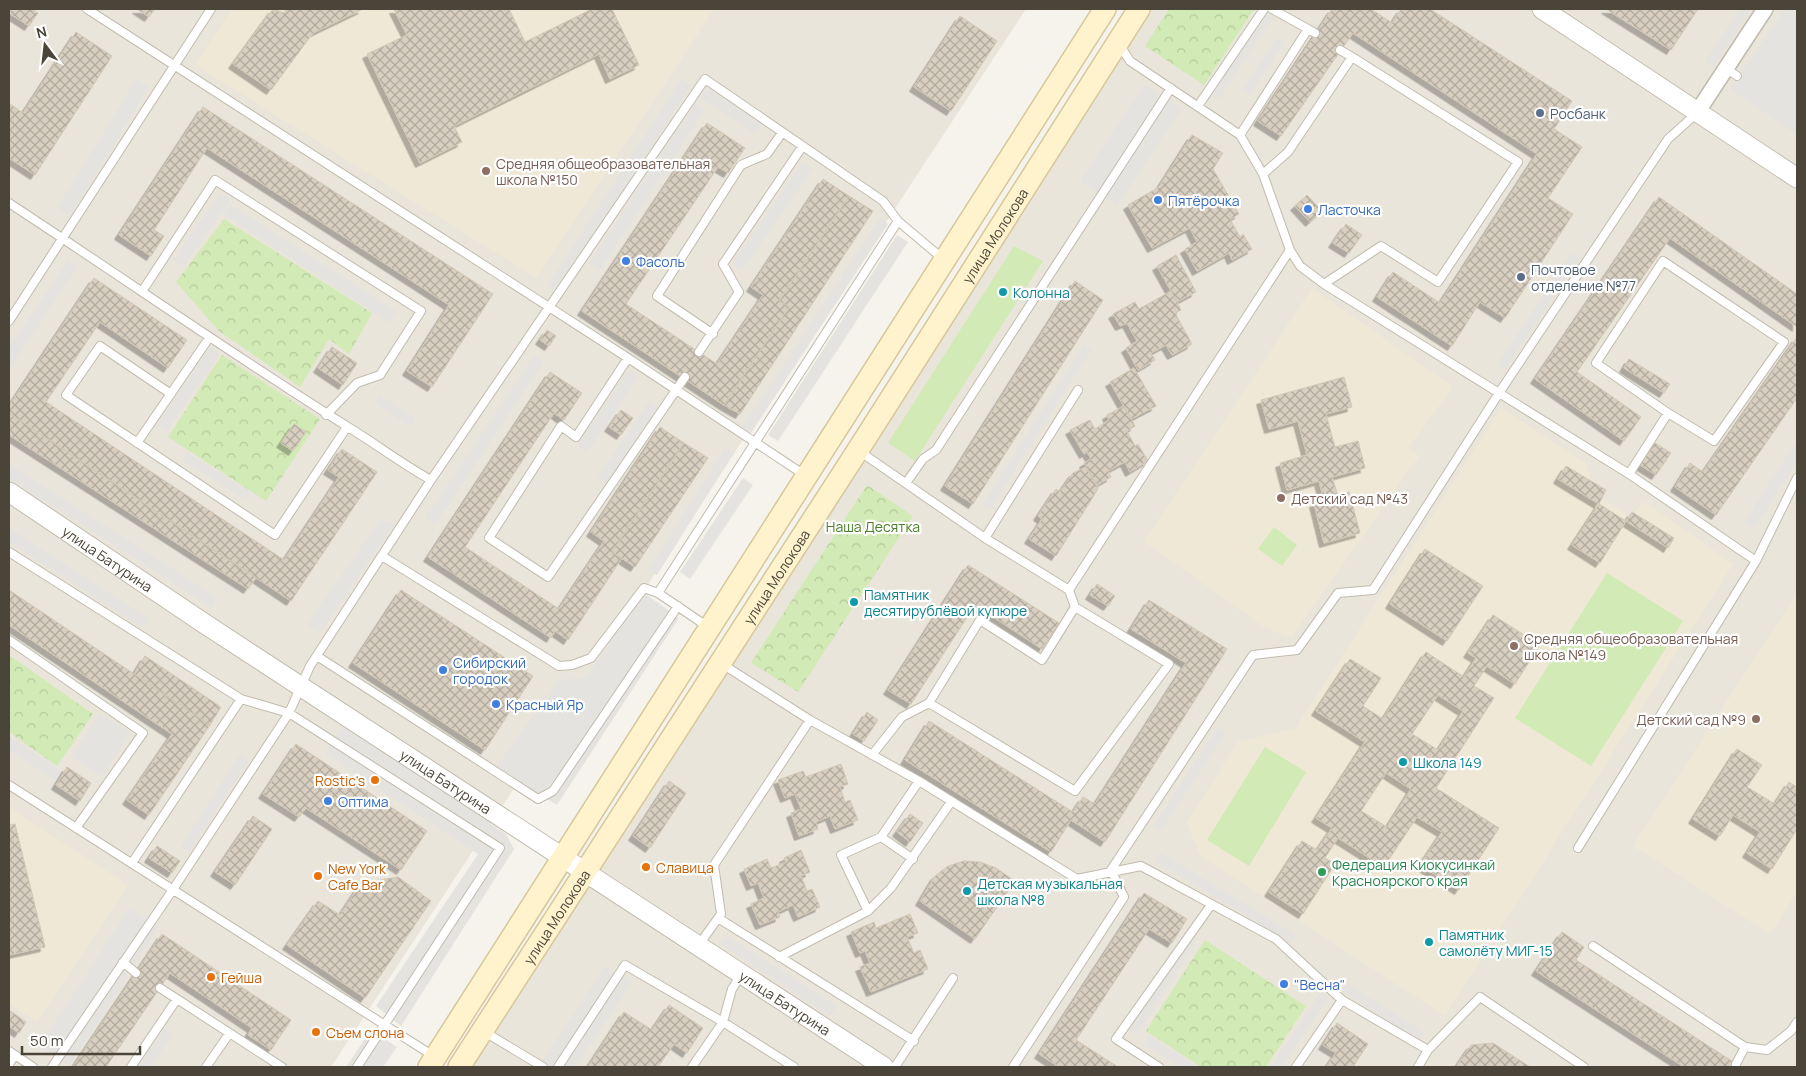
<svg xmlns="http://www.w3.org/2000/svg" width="1806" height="1076" font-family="Manrope,sans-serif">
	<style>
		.residential { fill: #eae5da }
		.education { fill: #efe8d6 }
		.grass { fill: #d2eab5 }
		.park { fill: url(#park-crowns) }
		.parking { fill: #e5e3e0 }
		.building { fill: url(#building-cross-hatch); stroke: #d3c7b4; fill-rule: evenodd; filter: url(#shadow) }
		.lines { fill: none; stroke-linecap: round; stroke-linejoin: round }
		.service-casing { stroke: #c2bbae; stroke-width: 10 }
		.minor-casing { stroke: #c2bbae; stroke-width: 18 }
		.tertiary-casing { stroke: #c2bbae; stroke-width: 21 }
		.secondary-casing { stroke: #d6c79b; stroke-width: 24 }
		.service { stroke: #fff; stroke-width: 8 }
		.minor { stroke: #fff; stroke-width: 15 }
		.tertiary { stroke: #fff; stroke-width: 19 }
		.secondary { stroke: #fff3cd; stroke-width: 21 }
		.service-dot { fill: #5c6f8a; stroke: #fff; stroke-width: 2 }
		.education-dot { fill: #8d6e63; stroke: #fff; stroke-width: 2 }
		.shop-dot { fill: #3f7fe0; stroke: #fff; stroke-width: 2 }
		.culture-dot { fill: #0f9aa8; stroke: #fff; stroke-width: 2 }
		.food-dot { fill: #e8710a; stroke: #fff; stroke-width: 2 }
		.leisure-dot { fill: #2e9e5b; stroke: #fff; stroke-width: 2 }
		.labels { text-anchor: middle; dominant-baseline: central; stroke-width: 4.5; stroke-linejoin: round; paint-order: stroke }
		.service-label { font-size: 14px; fill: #4e5e75; stroke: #fff; text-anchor: start }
		.education-label { font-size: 14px; fill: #785e54; stroke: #fff; text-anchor: start }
		.shop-label { font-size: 14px; fill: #366cbe; stroke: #fff; text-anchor: start }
		.street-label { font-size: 14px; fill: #4b4439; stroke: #fff }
		.culture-label { font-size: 14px; fill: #0d838f; stroke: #fff; text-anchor: start }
		.park-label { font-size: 14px; fill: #4a7f2a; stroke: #fff }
		.food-label { font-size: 14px; fill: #c56008; stroke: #fff; text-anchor: start }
		.leisure-label { font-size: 14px; fill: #27864d; stroke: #fff; text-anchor: start }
	</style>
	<defs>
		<pattern id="park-crowns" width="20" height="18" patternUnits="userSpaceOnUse" patternTransform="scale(1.25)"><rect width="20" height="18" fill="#d2eab5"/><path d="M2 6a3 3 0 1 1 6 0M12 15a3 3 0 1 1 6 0" fill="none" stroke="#b6ca9c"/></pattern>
		<pattern id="building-cross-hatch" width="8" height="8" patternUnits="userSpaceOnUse" patternTransform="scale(1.25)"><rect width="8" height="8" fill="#d8cfc1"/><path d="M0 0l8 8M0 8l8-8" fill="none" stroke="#b1aa9e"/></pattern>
		<filter id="shadow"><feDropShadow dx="-4.5" dy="4.5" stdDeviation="0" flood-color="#0004"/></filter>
	</defs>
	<rect width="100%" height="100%" fill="#f6f3ec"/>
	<!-- residential -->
	<path class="residential" d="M9,9H1026L331,1067H9Z
		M1139,9H1797V1067H459Z"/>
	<!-- education -->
	<path class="education" d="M232,9H714L536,278L195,65Z
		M1312,288L1453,387L1408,448L1419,456L1291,638L1264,627L1144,541Z
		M1501,408L1586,463L1594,493L1628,516L1645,502L1733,564L1445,1016L1200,856L1187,822L1238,742L1296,728Z
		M1797,593V892L1770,934L1633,846Z
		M9,807L128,885L37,1022L9,1003Z"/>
	<!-- grass -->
	<path class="grass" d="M1014,246L1043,261L915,461L888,443Z
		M1274,527L1297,545L1282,566L1258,549Z
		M1607,573L1683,621L1591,766L1515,718Z
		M1265,747L1306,772L1249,866L1207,840Z"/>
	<!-- park -->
	<path class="park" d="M1169,9H1254L1204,85L1145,46Z
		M224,219L372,313L349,354L329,339L300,387L219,331L176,282Z
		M222,355L320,419L266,501L168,437Z
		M867,485L913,516L798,692L751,663Z
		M9,655L93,714L57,766L9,732Z
		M1205,940L1306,1006L1266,1067H1201L1146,1031Z"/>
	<!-- parking -->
	<path class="parking" d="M1740,9H1751L1713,67L1705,61Z
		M1785,9H1797V135L1730,89Z
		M1266,12L1274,17L1219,99L1211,94Z
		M1277,38L1285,43L1250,95L1242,90Z
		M136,79L149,87L70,216L57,208Z
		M681,79L691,85L558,293L547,286Z
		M1145,84L1182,109L1117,206L1080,181Z
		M707,87L762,124L755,134L700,98Z
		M695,103L705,110L600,270L589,263Z
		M803,162L813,169L742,271L732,264Z
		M220,193L231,200L183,267L173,260Z
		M230,204L397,312L390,323L223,214Z
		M880,218L888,224L751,433L742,427Z
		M897,235L908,242L778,441L768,435Z
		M1572,252L1580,257L1505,369L1497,364Z
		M68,260L78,266L9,370V348Z
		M1084,344L1092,349L990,510L982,505Z
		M210,347L220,354L167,431L157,425Z
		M534,355L544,362L435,525L425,518Z
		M629,369L639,376L587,453L577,446Z
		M380,395L415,419L410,427L374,403Z
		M649,401L659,408L607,485L597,478Z
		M1797,440V462L1754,529L1744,522Z
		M725,448L734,453L657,575L648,570Z
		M187,452L251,492L246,500L182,460Z
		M9,464L218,598L212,608L9,478Z
		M743,478L753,485L690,579L680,572Z
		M380,520L394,524L320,633L306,625Z
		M9,528L150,619L143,628L9,542Z
		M643,592L679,618L557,805L495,769L558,680L586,678Z
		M99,713L130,733L102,777L71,757Z
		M344,724L506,834L514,849L401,1026L376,1006L478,854L325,753Z
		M1218,727L1226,733L1161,831L1153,826Z
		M9,736L64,773L58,782L9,750Z
		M240,754L249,760L189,852L180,847Z
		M1160,852L1296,935L1291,943L1154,860Z
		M129,908L159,927L69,1066L39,1047Z
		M726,935L837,1006L830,1016L720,944Z
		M1185,940L1194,944L1137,1035L1129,1031Z
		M605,966L633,981L575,1067H538Z
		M1347,983L1424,1032L1419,1040L1342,991Z
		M1321,992L1329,998L1281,1067H1270Z
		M165,1028L173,1034L151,1067H138Z
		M371,1030L397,1047L383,1067H346Z
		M1149,1036L1198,1067H1180L1144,1044Z"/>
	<!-- building -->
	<path class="building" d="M12,9H32L38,13L29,26L9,13Z
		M137,9H155L149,17Z
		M273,9L284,13L287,9H363L313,33L271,90L233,64Z
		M394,9H509L525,42L592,9H612L639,65L610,79L599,54L454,126L462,142L420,163L367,54L407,35Z
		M1332,9H1371L1392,23L1401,9H1430L1572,101L1554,129L1582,147L1548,198L1573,214L1505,318L1480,302L1452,346L1377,297L1393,272L1440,303L1537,154L1353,33L1281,136L1258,121Z
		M1606,9H1698L1671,50Z
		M960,16L997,41L951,111L914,87Z
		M76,32L112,56L35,175L9,158V103L23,113Z
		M203,107L493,294L432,387L407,371L449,305L207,148L154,230L164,236L151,256L119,235Z
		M707,123L745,148L728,173L718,167L626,304L717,364L763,295L751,287L823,179L849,196L779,301L789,307L724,405L582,311Z
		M1192,135L1223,153L1213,169L1239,214L1230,219L1240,237L1243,234L1252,249L1232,260L1229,253L1197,271L1185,249L1197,242L1190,228L1152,248L1128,205L1159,187Z
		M1307,195L1322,211L1310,222L1295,206Z
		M849,196L873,211L740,414L724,405L789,307L779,301Z
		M1659,197L1797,294V327L1670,238L1577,372L1641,417L1624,441L1535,379Z
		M1346,224L1362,235L1349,253L1333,243Z
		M1176,255L1196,292L1177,302L1157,266Z
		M94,278L187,340L168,368L100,322L46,402L284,560L339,477L328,470L342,449L377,472L291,601L9,413V406Z
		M1075,281L1103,300L973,504L945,486Z
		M1171,291L1181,310L1175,313L1192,344L1172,355L1166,345L1151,353L1155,360L1138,370L1126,348L1137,341L1127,323L1120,326L1113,314L1135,302L1139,309Z
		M547,330L556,336L549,346L540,340Z
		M1797,337V398L1716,515L1675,487L1690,463L1703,472Z
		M332,347L357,363L343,385L318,368Z
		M1629,359L1670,384L1664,393L1624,368Z
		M1134,368L1156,406L1131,419L1110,382Z
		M550,372L582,393L564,420L554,413L465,547L559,609L604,541L591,532L660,427L684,443L612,552L622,558L568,640L555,631L551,638L428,557Z
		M1344,377L1352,407L1326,414L1335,447L1358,441L1365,468L1332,477L1338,496L1349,492L1360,533L1324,543L1314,503L1324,500L1319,481L1287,490L1280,463L1307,455L1298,421L1269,429L1261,400Z
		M1124,406L1135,426L1127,431L1135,446L1138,444L1148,461L1130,472L1125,462L1108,471L1111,477L1097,485L1084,463L1091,459L1087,452L1084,454L1070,430L1090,420L1095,429L1109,420L1107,415Z
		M621,410L633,418L621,435L609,427Z
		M9,413L256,578L248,589L9,435Z
		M294,424L306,432L293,451L281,443Z
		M684,443L708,458L635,567L612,552Z
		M1655,443L1671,453L1656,475L1640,465Z
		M1566,466L1606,490L1599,504L1558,479Z
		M1086,467L1098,489L1056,556L1029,539L1042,519L1038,516L1056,489L1060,492L1073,473Z
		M1599,504L1626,521L1600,563L1572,545Z
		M1632,512L1674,538L1668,548L1626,521Z
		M1425,549L1483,586L1447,641L1390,604Z
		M968,565L1059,623L1042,649L975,605L911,704L888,690Z
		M1097,584L1115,596L1108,606L1090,595Z
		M9,590L210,725L149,815L127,800L172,734L9,625Z
		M401,590L533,676L485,750L353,663Z
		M1149,600L1227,649L1105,842L1071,820L1051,852L905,760L929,721L1073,812L1083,797L1095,804L1186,663L1131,629Z
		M1493,615L1540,645L1515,684L1487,666L1474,686L1494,698L1436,788L1499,828L1459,890L1420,865L1442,832L1417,817L1384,867L1338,838L1325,858L1335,864L1303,914L1269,892L1302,841L1317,850L1332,828L1316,818L1365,742L1316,711L1350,659L1381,678L1363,706L1383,719L1426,652L1464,677L1476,658L1468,653ZM1438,695L1463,711L1438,750L1412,734ZM1386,773L1411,789L1387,827L1361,811Z
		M145,656L221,707L210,725L134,674Z
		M867,712L878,720L864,741L853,734Z
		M296,744L427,831L401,870L306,808L299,817L263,794Z
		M1737,749L1762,765L1747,787L1775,804L1789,782L1797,787V829L1772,869L1747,853L1760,832L1733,815L1720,836L1693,819Z
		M841,764L848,784L840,787L845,802L850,800L858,820L835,829L830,816L816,822L818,829L799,836L791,813L801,809L795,794L785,798L778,780L803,771L806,777Z
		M67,767L91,783L80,801L56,785Z
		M669,781L686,793L650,848L633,836Z
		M910,814L923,823L910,842L897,832Z
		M253,816L272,829L235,885L215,872Z
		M15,824L45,947L9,955V825Z
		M157,846L180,861L172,873L149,858Z
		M801,850L810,872L801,876L807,891L812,889L820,907L798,917L793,905L778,912L780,917L760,925L751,904L764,898L758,883L751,886L744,869L767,859L771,868L786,862L784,858Z
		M964,861L980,862L996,868L1015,881L975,939L920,901L935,876L948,866Z
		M398,877L431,901L365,998L287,945L318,901L340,915L361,883Z
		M1144,893L1187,919L1172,943L1149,929L1076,1040L1118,1067H1059L1039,1054Z
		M910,914L918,933L907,937L914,953L920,950L928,969L871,992L860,967L870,963L865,951L860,953L851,932L874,922L876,928Z
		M1562,932L1584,947L1576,960L1741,1067H1684L1536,971Z
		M162,934L291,1020L271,1050L248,1035L252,1028L170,973L106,1067H73Z
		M669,1005L703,1028L687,1053L674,1044L658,1067H588L624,1012L652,1030Z
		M9,1010L26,1022L19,1033L9,1026Z
		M1337,1023L1368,1044L1353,1067H1326L1336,1053L1323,1045Z
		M1493,1043L1530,1067H1456L1471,1045Z"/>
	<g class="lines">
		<!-- service casing -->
		<g class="service-casing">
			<path id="service" d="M87,9L628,358L806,476
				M1272,9L1308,29
				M1119,44L1130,61L1240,135L1263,174L1290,250L1300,266L1324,284L1629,474L1756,561
				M1340,50L1352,57
				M1727,69L1737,76
				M1198,106L1264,9
				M1240,135L1308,29L1315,33
				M1263,174L1288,152L1352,57L1518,162L1438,282L1381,246L1324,284
				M9,203C122,277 233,355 348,427C376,444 402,464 431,480
				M143,290L215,180L421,311L380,375L357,383L326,415
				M9,321L211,9
				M713,334L657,296L741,165L767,154L782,133
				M699,352L739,292L723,264L802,147
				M628,358L576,437L561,426L489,538L548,577L685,377
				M171,394L100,346L66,395L275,535L347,427
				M137,443L209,338
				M859,451L985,538L1069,590L1290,250
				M1629,474L1668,413L1596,363L1663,261L1784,342L1714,441L1668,413
				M906,483L923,459L936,450L1171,88
				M985,538L1078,390
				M9,552L241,699L289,713L500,848L357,1067
				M382,556L559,666L572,665L591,658L644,588L658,593L708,627
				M1069,590L1075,607L1042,660L980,620L929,703L1075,791L1169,664L1075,607
				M658,593L898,221
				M9,640L143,733L76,828
				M317,656L538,799L553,791L678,606
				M810,720L919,781L1077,879L1141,866L1276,939L1342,1000L1428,1050
				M872,755L902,717L929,703
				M9,785L435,1057
				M881,837L913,859
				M1578,848L1756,561L1797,478
				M132,863L241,699
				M868,911L841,855L881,837L919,781
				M718,918L914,1041
				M698,946L721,914L714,865L810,720L722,664
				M1593,946L1745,1047L1767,1050L1791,1031L1797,1022
				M779,957L868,911L891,888L951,802
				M123,962L136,973
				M160,988L282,1067
				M483,1031L543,1067
				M9,1051L33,1067
				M9,1064L15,1055
				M1736,1064L1745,1047
				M52,1067L172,891L289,713L310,666L431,480L705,79L883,201L898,221L943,259
				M131,1067L177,999
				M206,1067L229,1034
				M558,1067L625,965L723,1022L794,1067
				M692,1067L723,1022L732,989L741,975
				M895,1067L953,978
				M1013,1067L1124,897L1111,870L1253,655L1297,650L1338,593L1373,590L1499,393L1668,139L1697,113
				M1159,1067L1116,1039L1211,905
				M1296,1067L1342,1000
				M1418,1067L1428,1050L1480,997L1584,1067"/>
		</g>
		<!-- minor casing -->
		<g class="minor-casing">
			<path id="minor" d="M1698,111L1765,9"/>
		</g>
		<!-- tertiary casing -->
		<g class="tertiary-casing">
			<g id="tertiary">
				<path d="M1542,9L1797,178"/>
				<path id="s1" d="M9,492L205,624L884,1067"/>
			</g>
		</g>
		<!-- secondary casing -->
		<g class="secondary-casing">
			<g id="secondary">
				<path d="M429,1067L1105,9"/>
				<path id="s2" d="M459,1067L858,450L1139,9"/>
			</g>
		</g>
		<!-- service -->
		<use href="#service" class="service"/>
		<!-- minor -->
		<use href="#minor" class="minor"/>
		<!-- tertiary -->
		<use href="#tertiary" class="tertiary"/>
		<!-- secondary -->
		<use href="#secondary" class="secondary"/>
	</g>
	<!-- markers -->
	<g class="service-dot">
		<circle cx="1540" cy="113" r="5"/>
		<circle cx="1521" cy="277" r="5"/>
	</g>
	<g class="education-dot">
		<circle cx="486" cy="171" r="5"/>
		<circle cx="1281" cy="498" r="5"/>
		<circle cx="1514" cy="646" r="5"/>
		<circle cx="1756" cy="719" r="5"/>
	</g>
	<g class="shop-dot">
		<circle cx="1158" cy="200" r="5"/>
		<circle cx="1308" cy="209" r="5"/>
		<circle cx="626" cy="261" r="5"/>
		<circle cx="443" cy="670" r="5"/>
		<circle cx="496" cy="704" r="5"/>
		<circle cx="328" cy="801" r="5"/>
		<circle cx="1284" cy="984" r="5"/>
	</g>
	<g class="culture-dot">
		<circle cx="1003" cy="292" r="5"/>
		<circle cx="854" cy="602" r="5"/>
		<circle cx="1403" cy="762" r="5"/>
		<circle cx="967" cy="891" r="5"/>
		<circle cx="1429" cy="942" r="5"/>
	</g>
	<g class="food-dot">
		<circle cx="375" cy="780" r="5"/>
		<circle cx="646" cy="867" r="5"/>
		<circle cx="318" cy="876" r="5"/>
		<circle cx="211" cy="977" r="5"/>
		<circle cx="316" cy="1032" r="5"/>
	</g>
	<circle class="leisure-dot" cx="1322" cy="872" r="5"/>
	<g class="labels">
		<!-- service labels -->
		<g class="service-label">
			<text x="1550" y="113">Росбанк</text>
			<text x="1531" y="269">Почтовое<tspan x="1531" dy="16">отделение №77</tspan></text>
		</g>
		<!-- education labels -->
		<g class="education-label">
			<text x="496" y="163">Средняя общеобразовательная<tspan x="496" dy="16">школа №150</tspan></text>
			<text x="1291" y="498">Детский сад №43</text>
			<text x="1524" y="638">Средняя общеобразовательная<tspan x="1524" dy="16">школа №149</tspan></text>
			<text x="1746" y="719" text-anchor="end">Детский сад №9</text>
		</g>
		<!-- shop labels -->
		<g class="shop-label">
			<text x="1168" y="200">Пятёрочка</text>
			<text x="1318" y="209">Ласточка</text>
			<text x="636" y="261">Фасоль</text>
			<text x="453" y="662">Сибирский<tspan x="453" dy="16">городок</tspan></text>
			<text x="506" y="704">Красный Яр</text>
			<text x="338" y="801">Оптима</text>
			<text x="1294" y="984">"Весна"</text>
		</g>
		<!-- street labels -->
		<g class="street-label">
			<text stroke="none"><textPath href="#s2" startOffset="989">улица Молокова</textPath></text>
			<text stroke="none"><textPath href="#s1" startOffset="119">улица Батурина</textPath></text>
			<text stroke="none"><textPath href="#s2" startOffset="584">улица Молокова</textPath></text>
			<text stroke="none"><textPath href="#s1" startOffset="524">улица Батурина</textPath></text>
			<text stroke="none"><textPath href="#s2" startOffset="179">улица Молокова</textPath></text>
			<text stroke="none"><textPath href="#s1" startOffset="929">улица Батурина</textPath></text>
		</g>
		<!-- culture labels -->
		<g class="culture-label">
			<text x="1013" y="292">Колонна</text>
			<text x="864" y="594">Памятник<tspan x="864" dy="16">десятирублёвой купюре</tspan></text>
			<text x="1413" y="762">Школа 149</text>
			<text x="977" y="883">Детская музыкальная<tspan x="977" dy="16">школа №8</tspan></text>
			<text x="1439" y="934">Памятник<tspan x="1439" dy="16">самолёту МИГ-15</tspan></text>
		</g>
		<!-- park labels -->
		<g class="park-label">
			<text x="873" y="526">Наша Десятка</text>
		</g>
		<!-- food labels -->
		<g class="food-label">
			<text x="365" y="780" text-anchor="end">Rostic's</text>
			<text x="656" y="867">Славица</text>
			<text x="328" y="868">New York<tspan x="328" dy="16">Cafe Bar</tspan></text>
			<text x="221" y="977">Гейша</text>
			<text x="326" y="1032">Съем слона</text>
		</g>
		<!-- leisure labels -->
		<g class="leisure-label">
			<text x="1332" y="864">Федерация Киокусинкай<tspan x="1332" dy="16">Красноярского края</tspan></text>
		</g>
	</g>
	<!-- border -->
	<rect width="1806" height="1076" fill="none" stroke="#4b4439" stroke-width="20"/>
	<!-- north arrow -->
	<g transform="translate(45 45) rotate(345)" stroke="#ffffff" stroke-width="4" paint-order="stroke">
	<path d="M0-4L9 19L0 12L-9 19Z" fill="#4b4439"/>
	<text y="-8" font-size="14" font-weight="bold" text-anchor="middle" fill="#4b4439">N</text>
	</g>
	<!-- scale -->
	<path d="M22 1046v8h118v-8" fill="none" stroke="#4b4439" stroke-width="2.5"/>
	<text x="30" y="1046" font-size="15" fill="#4b4439" stroke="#ffffff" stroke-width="4" paint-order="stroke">50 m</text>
</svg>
